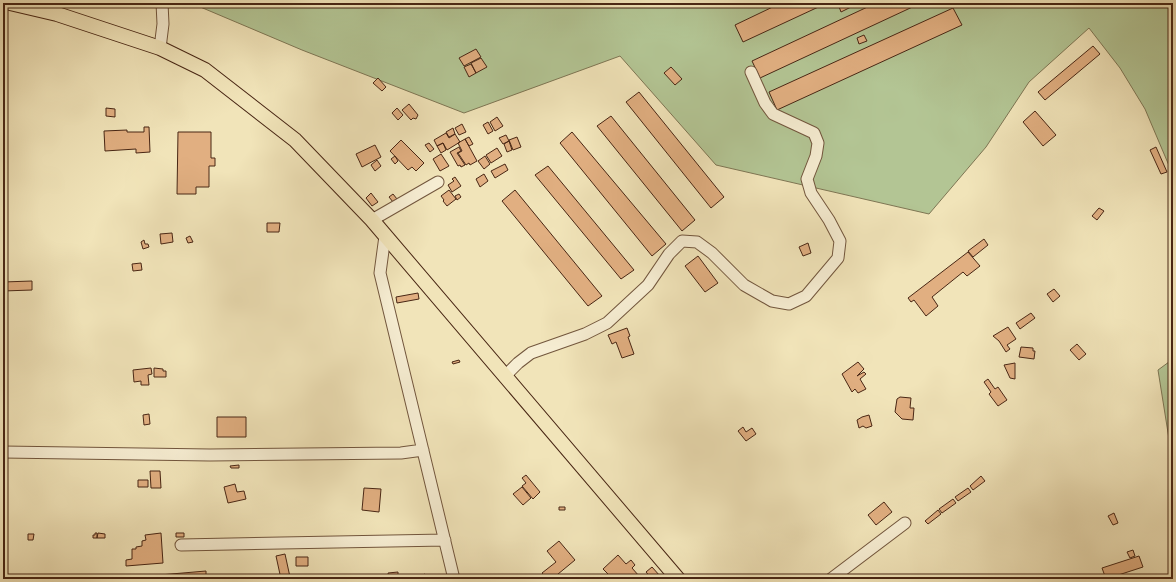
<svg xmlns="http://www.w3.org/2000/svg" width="1176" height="582" font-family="Cardo,serif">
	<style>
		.green { fill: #b3c594; stroke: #7e7654 }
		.building { fill: #e1af81; stroke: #482614 }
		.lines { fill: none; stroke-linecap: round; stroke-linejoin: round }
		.minor-casing { stroke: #72563d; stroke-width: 13 }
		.major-casing { stroke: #482614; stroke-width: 16 }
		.minor { stroke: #f6edd2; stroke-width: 11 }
		.major { stroke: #f1e4b9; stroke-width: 14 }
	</style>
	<rect width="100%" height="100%" fill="#f1e4b9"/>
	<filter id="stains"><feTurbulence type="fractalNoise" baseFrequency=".005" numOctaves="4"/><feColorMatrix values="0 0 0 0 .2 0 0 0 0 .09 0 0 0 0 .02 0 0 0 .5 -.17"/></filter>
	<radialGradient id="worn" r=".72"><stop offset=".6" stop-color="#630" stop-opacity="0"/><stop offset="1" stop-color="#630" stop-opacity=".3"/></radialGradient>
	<!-- green -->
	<path class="green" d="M196,3H1173V175L1145,109L1120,68L1089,28L1029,82L986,147L929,214L716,165L620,56L464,113L302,50L198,6Z
		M1173,359V464L1158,370Z"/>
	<!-- building -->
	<path class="building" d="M781,3H827L743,42L735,25Z
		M840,3H851L853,6L841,12L838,4Z
		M876,3H921L760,78L752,61Z
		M953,8L962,25L777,110L769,92Z
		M864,35L867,41L859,44L857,38Z
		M1093,46L1100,54L1045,100L1038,92Z
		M476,49L481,57L464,66L459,58Z
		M481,58L487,67L476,73L471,63Z
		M471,64L476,73L469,77L464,67Z
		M671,67L682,79L675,85L664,73Z
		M378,78L386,87L382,91L373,83Z
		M639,92L724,197L711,208L626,102Z
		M409,104L418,115L416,119L413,118L411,120L402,110Z
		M106,108L115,109V117L106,116Z
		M397,108L403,115L398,120L392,113Z
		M1035,111L1056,135L1043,146L1023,122Z
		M611,116L695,220L682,231L597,126Z
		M497,117L503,126L495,131L490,122Z
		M488,122L493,131L488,134L483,125Z
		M462,124L466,132L459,135L455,128Z
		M144,127H149L150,152L136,153V149L105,151L104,131L127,130V132H144Z
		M453,128L455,134L449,137L446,132Z
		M178,132H211V158H215V166H209V187H196V194H177Z
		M572,132L666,244L652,256L560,143Z
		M446,133L449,138L455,134L460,142L447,150L443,143L437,146L434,140Z
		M506,135L509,141L503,144L499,138Z
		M469,137L473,144L469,146L465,139Z
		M517,137L521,147L513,150L509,140Z
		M465,139L477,161L470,165L469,163L466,165L458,153L462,151L458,143Z
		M401,140L424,163L416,171L412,167L408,170L390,151Z
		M509,141L512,150L507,152L504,144Z
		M429,143L434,149L430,152L425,145Z
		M443,143L446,150L441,153L437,146Z
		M375,145L381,157L362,167L356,154Z
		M459,147L461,151L457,153L465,165L461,167L460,165L458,166L450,152Z
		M1156,147L1167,172L1161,174L1150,150Z
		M497,148L502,156L491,163L486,155Z
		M441,154L449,166L440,171L433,159Z
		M395,156L398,161L395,164L391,159Z
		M485,156L490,164L484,169L478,161Z
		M377,160L381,166L375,171L371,165Z
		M505,164L508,170L495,178L491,171Z
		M548,166L634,270L621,279L535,175Z
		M484,174L488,181L480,187L476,179Z
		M455,177L461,186L452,192L448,185L454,181L452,179Z
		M449,190L456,199L447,206L443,201L444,200L441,196Z
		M515,190L602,296L588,306L502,201Z
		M371,193L378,202L372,206L366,198Z
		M393,194L397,199L393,202L389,197Z
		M459,194L461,197L457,200L455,196Z
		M1099,208L1104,211L1097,220L1092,216Z
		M267,223H280L279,232H267Z
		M172,233L173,242L161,244L160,234Z
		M190,236L193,242L188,243L186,238Z
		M984,239L988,245L973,257L968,251Z
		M144,240L145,244H148L149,247L143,249L141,242Z
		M808,243L811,253L803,256L799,247Z
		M968,252L980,266L967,276L963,272L932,297L938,306L926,316L914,300L911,302L908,298Z
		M698,256L718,283L705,292L685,266Z
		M141,263L142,270L133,271L132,264Z
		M32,281V290L3,291V282Z
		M1054,289L1060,296L1053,302L1047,294Z
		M418,293L419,299L397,303L396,297Z
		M1031,313L1035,318L1020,329L1016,323Z
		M1008,327L1016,339L1007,345L1010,349L1006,352L999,341L993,336Z
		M627,328L630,336L628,337L634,354L622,358L616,342L612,344L608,335Z
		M1077,344L1086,354L1079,360L1070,350Z
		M1021,347L1033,348V351H1035L1034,359L1019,357Z
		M459,360L460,362L453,364L452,362Z
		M858,362L864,369L857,376L864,372L866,374L860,379L866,389L858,393L855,389L852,392L842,374Z
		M1015,363V379L1010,378L1004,365Z
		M151,368L152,374L148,375L149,385H141V381L134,382L133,370Z
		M154,368L163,369V371H166V377H154Z
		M988,379L995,389L998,387L1007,400L998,406L989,394L991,392L984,382Z
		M900,397L911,398L910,408H914L913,420L902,419L895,412L897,399Z
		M149,414L150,424L144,425L143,415Z
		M869,415L872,426L866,428L863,426L859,428L857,420L862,417Z
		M217,417H246V437H217Z
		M743,427L746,432L752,428L756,434L746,441L738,431Z
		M239,465V468H231L230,466Z
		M150,471H160L161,488H151Z
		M526,475L540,492L533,499L522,486L526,483L522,478Z
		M981,476L985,481L973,490L970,486Z
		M138,480H148V487H138Z
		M235,484L237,492L244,491L246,499L228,503L224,487Z
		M522,487L531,498L523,505L513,494Z
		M364,488L381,489L379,512L362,510Z
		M968,488L971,492L958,501L955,497Z
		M953,499L956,503L942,513L939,509Z
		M884,502L892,512L876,525L868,515Z
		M559,507H565V510H559Z
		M938,510L941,514L928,524L925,521Z
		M1114,513L1118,523L1113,525L1108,516Z
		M1171,522H1173V537L1170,536Z
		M95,533H97V538H93V535H95Z
		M98,533L105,534V538H97Z
		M161,533L163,563L126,566V560L132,559V549H136V547L142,546V541L146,540L145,535Z
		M176,533H184V537H176Z
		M28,534H34L33,540H28Z
		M559,541L575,560L552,579H547L542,573L556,562L547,551Z
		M1133,550L1135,556L1130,558L1127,552Z
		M285,554L290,577L281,579L276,556Z
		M618,555L626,564L631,560L635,565L632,568L639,576L635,579H613L603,569Z
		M1139,556L1143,567L1106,579L1102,568Z
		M296,557H308V566H296Z
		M652,567L660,576L657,579H652L646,572Z
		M206,571V579H149L148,576Z
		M398,572V579H389L388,573Z
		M425,574L426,579H417V577Z"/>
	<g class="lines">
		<!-- minor casing -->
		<g class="minor-casing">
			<path id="minor" d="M160,48L163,24L162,3
				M372,220L438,182
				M385,236L380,273L454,579
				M506,375L518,363L531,353L585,334L607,323L648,285L669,254L682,241L697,242L712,253L744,285L772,301L789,304L806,296L838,258L840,241L829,220L811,193L807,179L816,156L818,143L814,133L773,114L765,103L751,72
				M3,452L210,455L401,453L423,450
				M181,545L445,540
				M831,579L905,523"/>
		</g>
		<!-- major casing -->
		<g class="major-casing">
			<path id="major" d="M10,3L57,14L160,48L205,70L295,140L372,220L678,579"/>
		</g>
		<!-- minor -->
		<use href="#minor" class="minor"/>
		<!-- major -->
		<use href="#major" class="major"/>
	</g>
	<!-- margin -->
	<rect width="1176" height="582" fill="none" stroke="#f1e4b9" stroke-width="16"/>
	<rect x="4" y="4" width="1168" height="574" fill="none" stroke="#482614" stroke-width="2"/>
	<rect x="8" y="8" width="1160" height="566" fill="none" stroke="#482614"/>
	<rect width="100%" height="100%" filter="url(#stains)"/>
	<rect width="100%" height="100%" fill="url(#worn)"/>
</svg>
